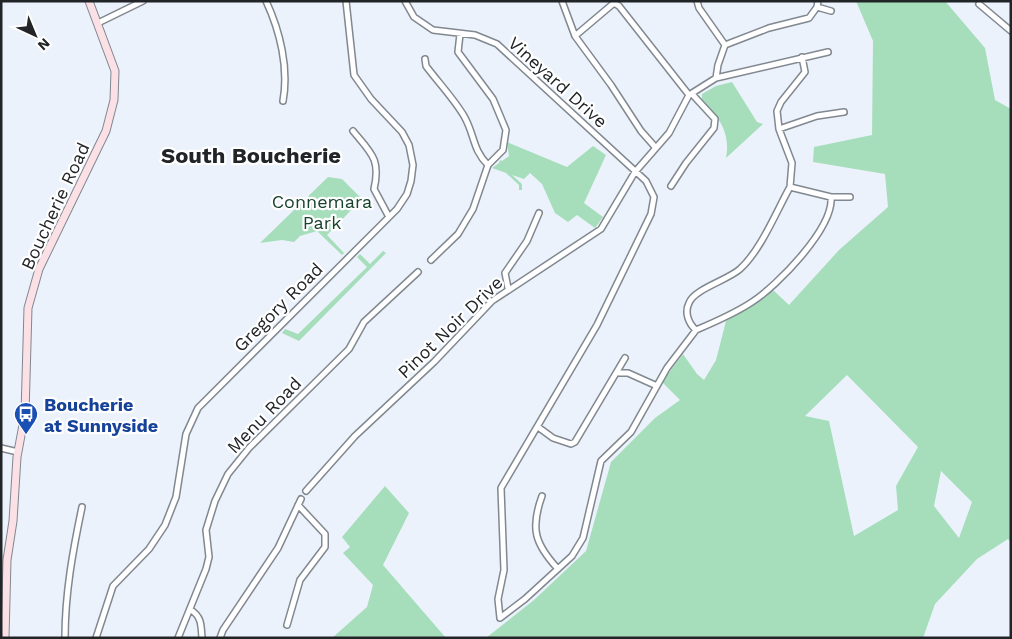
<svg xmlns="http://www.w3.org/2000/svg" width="1012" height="639" font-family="'Work Sans',sans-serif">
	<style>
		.green { fill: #a6debc; fill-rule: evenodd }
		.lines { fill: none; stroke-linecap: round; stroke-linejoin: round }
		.street-casing { stroke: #818890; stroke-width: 8 }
		.secondary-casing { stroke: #818890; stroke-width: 9 }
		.street { stroke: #fff; stroke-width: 5 }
		.secondary { stroke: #fbe1e5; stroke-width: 7 }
		.labels { text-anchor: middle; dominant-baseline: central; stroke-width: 4.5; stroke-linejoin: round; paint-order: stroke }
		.street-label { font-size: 18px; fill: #222528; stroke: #fff }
		.park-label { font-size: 18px; fill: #17432c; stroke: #fff }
		.transit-label { font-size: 18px; font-weight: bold; fill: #164399; stroke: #fff; text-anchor: start }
		.district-label { font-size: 22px; font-weight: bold; fill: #222528; stroke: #fff }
	</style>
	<rect width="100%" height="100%" fill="#ebf2fb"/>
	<!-- green -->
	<path class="green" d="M856,1H945L985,48L995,100L1011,109V542L1008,539L977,559L935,604L923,638H486L534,600L586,551L611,462L655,418L680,400L662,382L683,354L697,374L704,380L716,360L726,321L751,306L772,289L789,305L839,250L888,207L885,174L813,162L814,147L872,135L873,41ZM847,375L918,447L896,486L898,510L854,536L829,421L805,416ZM941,471L972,502L959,538L934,506Z
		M732,82L757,122L763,124L726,158C731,132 718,116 702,99V94L716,86Z
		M507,142L567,167L593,146L606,155L584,203L603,217L595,228L577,215L568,222L555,213L542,184L530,173L524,179L512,175L522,184V190H519V185L506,173L492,168L499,163L500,160L502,161L509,156Z
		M328,177L342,179L362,199L327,235L344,253L342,255L317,231L300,236L294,242L282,240L260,243Z
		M383,251L386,253L299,341L282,333L285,329L298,334L367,267L357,257L360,254L370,264Z
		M385,486L409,513L383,565L446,638H332L367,607L373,585L343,553L350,547L342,537Z"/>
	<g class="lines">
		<!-- street casing -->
		<g class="street-casing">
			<path id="street" d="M266,1C280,31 289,68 283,101
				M405,1L414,17L433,30L475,35L497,44L646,181L654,197L651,214L597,325L501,488L504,570L498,599L500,618L525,599L572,556L583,538L601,461L631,432L667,368L696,330C715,322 734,314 752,302C777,286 834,228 831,197L790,187L792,163L779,129L777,111L781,102L805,72L802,57
				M562,1L575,36L611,85L641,131L656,148
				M697,1L699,8L725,45
				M979,4L1011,31
				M817,7L831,11
				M98,23L143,1
				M575,36L614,3L619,6L689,95
				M425,59L426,66C438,82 454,99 464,116C475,135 472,149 488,165
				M716,78L718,65L725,45L769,28L809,18L817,7L818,1
				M779,129L817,116L844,112
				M353,131C371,153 381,159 374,189L389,217
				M671,186L686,163L714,128L715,119L692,94
				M831,197H850
				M431,260L458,234L473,209L488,165L503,150L506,130L493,99L458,52L460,34
				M508,288L505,273L527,241L539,213
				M696,330C689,324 684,313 689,303C694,289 728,280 740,269C761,250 776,212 790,187
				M619,373H628L657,386
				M538,427L553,438L571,444L575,442L625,358
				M1,448L18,452
				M306,491L355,436L434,362L492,301L601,229L635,172L669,133L689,95L716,78L828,52
				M542,496C530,529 535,544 558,569
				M191,610C202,617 201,626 202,638
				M287,625L300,580L325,547V534L298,505
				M65,638C65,593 73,550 82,507
				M96,638L113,586L149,549L165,525L176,497L186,434L198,408L397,209L407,194L411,181L413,165L409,145L402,132L371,99L354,75L346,1
				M178,638L206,569L209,557L206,530L215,501L228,474L249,448L349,349L364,322L418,272
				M220,638L223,630L278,548L301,499"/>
		</g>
		<!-- secondary casing -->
		<g class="secondary-casing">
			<path id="secondary" d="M5,638L7,560L13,521L17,457L25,414L28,308L39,269L106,131L114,100L115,71L89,1"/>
		</g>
		<!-- street -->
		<use href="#street" class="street"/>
		<!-- secondary -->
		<use href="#secondary" class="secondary"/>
	</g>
	<!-- icons -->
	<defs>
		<g id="bus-pin" transform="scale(1.25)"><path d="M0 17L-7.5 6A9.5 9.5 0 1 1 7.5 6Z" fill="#1a4fb4" stroke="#fff"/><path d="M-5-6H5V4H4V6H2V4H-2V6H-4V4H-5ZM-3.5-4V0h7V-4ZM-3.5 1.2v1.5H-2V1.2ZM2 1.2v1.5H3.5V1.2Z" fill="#fff"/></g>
	</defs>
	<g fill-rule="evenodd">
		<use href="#bus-pin" x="26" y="414"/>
	</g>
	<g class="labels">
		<!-- street labels -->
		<g class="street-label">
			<text transform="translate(558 82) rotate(42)">Vineyard Drive</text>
			<text transform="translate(55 206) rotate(-65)">Boucherie Road</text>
			<text transform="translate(278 307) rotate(-45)">Gregory Road</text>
			<text transform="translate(450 327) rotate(-44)">Pinot Noir Drive</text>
			<text transform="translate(264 415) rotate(-46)">Menu Road</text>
		</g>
		<!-- park labels -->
		<g class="park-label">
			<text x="322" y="201">Connemara<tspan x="322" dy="21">Park</tspan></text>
		</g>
		<!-- transit labels -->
		<g class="transit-label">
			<text x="44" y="404">Boucherie<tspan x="44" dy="21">at Sunnyside</tspan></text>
		</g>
		<!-- district labels -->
		<g class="district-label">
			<text x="251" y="155">South Boucherie</text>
		</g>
	</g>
	<!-- border -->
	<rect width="1012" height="639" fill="none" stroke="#222528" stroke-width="5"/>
	<!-- north arrow -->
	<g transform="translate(35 35) rotate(136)" stroke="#ffffff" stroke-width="4" paint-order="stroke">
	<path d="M0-4L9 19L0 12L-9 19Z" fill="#222528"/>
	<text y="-8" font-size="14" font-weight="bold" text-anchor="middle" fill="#222528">N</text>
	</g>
</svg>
